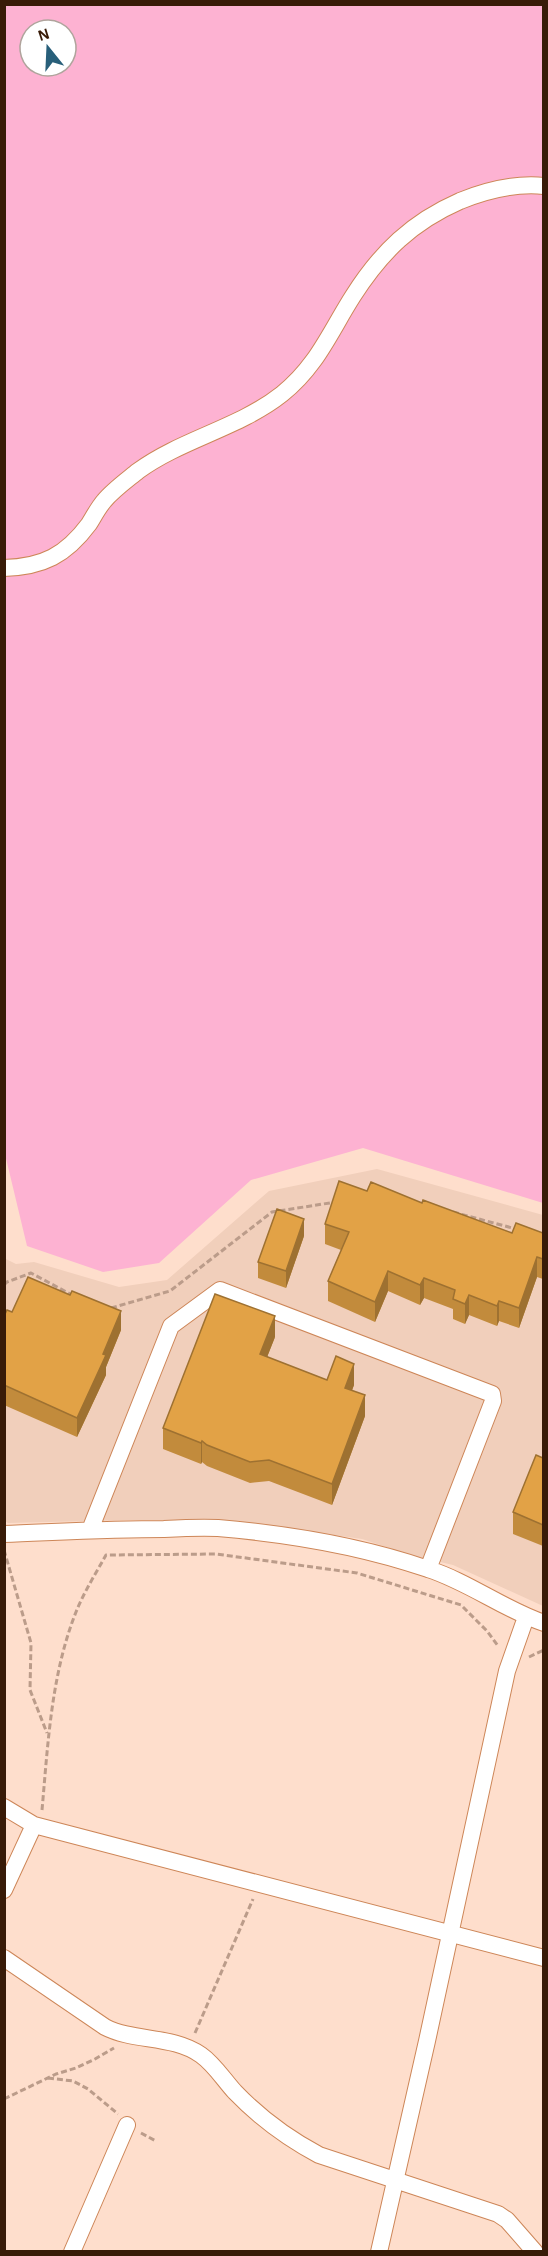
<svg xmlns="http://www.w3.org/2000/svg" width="548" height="2256" font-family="'Alegreya Sans',sans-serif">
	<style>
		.built { fill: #f1cfbb }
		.green { fill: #fdb2d2; fill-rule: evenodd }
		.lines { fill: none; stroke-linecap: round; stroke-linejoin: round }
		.minor-casing { stroke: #cd8658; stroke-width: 18 }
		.path { stroke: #bb9c8a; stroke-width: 3; stroke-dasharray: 6 3; stroke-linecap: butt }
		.minor { stroke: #fff; stroke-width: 16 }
		.wall { fill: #c28b3c }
		.shaded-wall { fill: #9e7131 }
		.building { fill: #e2a246; stroke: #9e7131; stroke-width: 1.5 }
	</style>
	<rect width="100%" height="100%" fill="#fedecc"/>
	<!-- built -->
	<path class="built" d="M377,1169L543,1215V1606L453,1565L410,1555L362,1539L227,1520H131L8,1523L5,1521L4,1258L16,1264L34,1262L119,1287L167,1280L269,1191Z"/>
	<!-- green -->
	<path class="green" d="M4,5H543V1203L363,1148L251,1180L159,1263L103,1272L27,1246L4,1150ZM30,30H66V66H30Z"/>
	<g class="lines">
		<!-- minor casing -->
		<g class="minor-casing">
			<path id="minor" d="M4,568C43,567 66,555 89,524C94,516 98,508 104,501C113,490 127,480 138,471C182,439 239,428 282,394C317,366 330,332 353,296C381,252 412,222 460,201C487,190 514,183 544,186
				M90,1530L171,1326L220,1290L492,1394L493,1401L428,1569
				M4,1534C58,1532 111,1529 164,1529C182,1528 201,1527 218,1528C289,1534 361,1546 428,1569C469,1582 503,1609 544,1623
				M4,1807L34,1825L544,1958
				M4,1890L34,1825
				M4,1958L105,2027C134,2042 173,2035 201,2055C214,2064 224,2080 235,2092C260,2118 287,2138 319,2155L498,2214L507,2220L535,2252
				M72,2252L127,2125
				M379,2252L427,2041L507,1671L526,1617"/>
		</g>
		<!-- path -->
		<path class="path" d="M453,1212L516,1229
			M4,1285L7,1282L31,1273L72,1295
			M111,1308L170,1291L272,1212L336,1202
			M4,1550L31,1643L30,1690L47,1733
			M529,1657L544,1650
			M42,1810C48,1744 51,1675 76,1612C84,1592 96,1573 106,1555L216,1554L357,1573L461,1605L487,1631L498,1646
			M195,2033L253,1899
			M48,2078L73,2081L88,2089L118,2114
			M4,2099L56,2074L76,2068L95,2059L114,2048
			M141,2133L156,2141"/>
		<!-- minor -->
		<use href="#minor" class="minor"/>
	</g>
	<!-- wall -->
	<path class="wall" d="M367,1191L422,1203L512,1233H543V1279L537,1277L519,1328L499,1321L497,1326L469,1315L465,1324L453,1319V1309L424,1298L420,1305L388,1291L375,1322L328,1301V1281L341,1250L325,1244V1224Z
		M304,1236L286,1288L258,1278V1262Z
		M70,1295L121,1330L106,1367V1375L77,1437L4,1405V1316L12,1312Z
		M275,1337L267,1357L327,1380L354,1385L352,1390L365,1416L332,1505L269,1481L250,1483L207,1466L202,1462L201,1464L163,1449V1428Z
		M543,1458V1546L513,1534V1512Z"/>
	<!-- shaded-wall -->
	<path class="shaded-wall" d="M304,1219V1236L286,1288V1271Z
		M537,1257V1277L519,1328V1308Z
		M388,1271V1291L375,1322V1302Z
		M424,1278V1298L420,1305V1285Z
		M469,1295V1315L465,1324V1304Z
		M499,1301V1321L497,1326V1306Z
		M121,1311V1330L106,1367V1375L77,1437V1418Z
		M275,1316V1337L260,1375V1354Z
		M354,1364V1385L345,1409V1388Z
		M365,1395V1416L332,1505V1484Z
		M202,1441V1462L201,1464V1443Z"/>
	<!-- building -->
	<path class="building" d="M339,1181L367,1191L371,1182L422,1203L423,1200L512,1233L516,1223L543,1233V1259L537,1257L519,1308L499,1301L497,1306L469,1295L465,1304L453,1299L455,1290L424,1278L420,1285L388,1271L375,1302L328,1281L349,1232L325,1224Z
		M277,1209L304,1219L286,1271L258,1262Z
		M28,1277L70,1295L72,1291L121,1311L103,1354L106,1355L77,1418L4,1385V1316L7,1310L12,1312Z
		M215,1294L275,1316L260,1354L327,1380L336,1356L354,1364L345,1388L365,1395L332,1484L269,1460L250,1462L207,1445L202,1441L201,1443L163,1428Z
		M536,1455L543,1458V1525L513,1512Z"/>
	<!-- border -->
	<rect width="548" height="2256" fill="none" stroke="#381b08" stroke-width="12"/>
	<!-- north arrow -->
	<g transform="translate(48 48) rotate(342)"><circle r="28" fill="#ffffff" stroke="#afa49c" stroke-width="1.5"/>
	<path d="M0-4.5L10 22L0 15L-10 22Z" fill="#285f7a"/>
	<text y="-9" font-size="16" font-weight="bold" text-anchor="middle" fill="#381b08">N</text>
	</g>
</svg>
